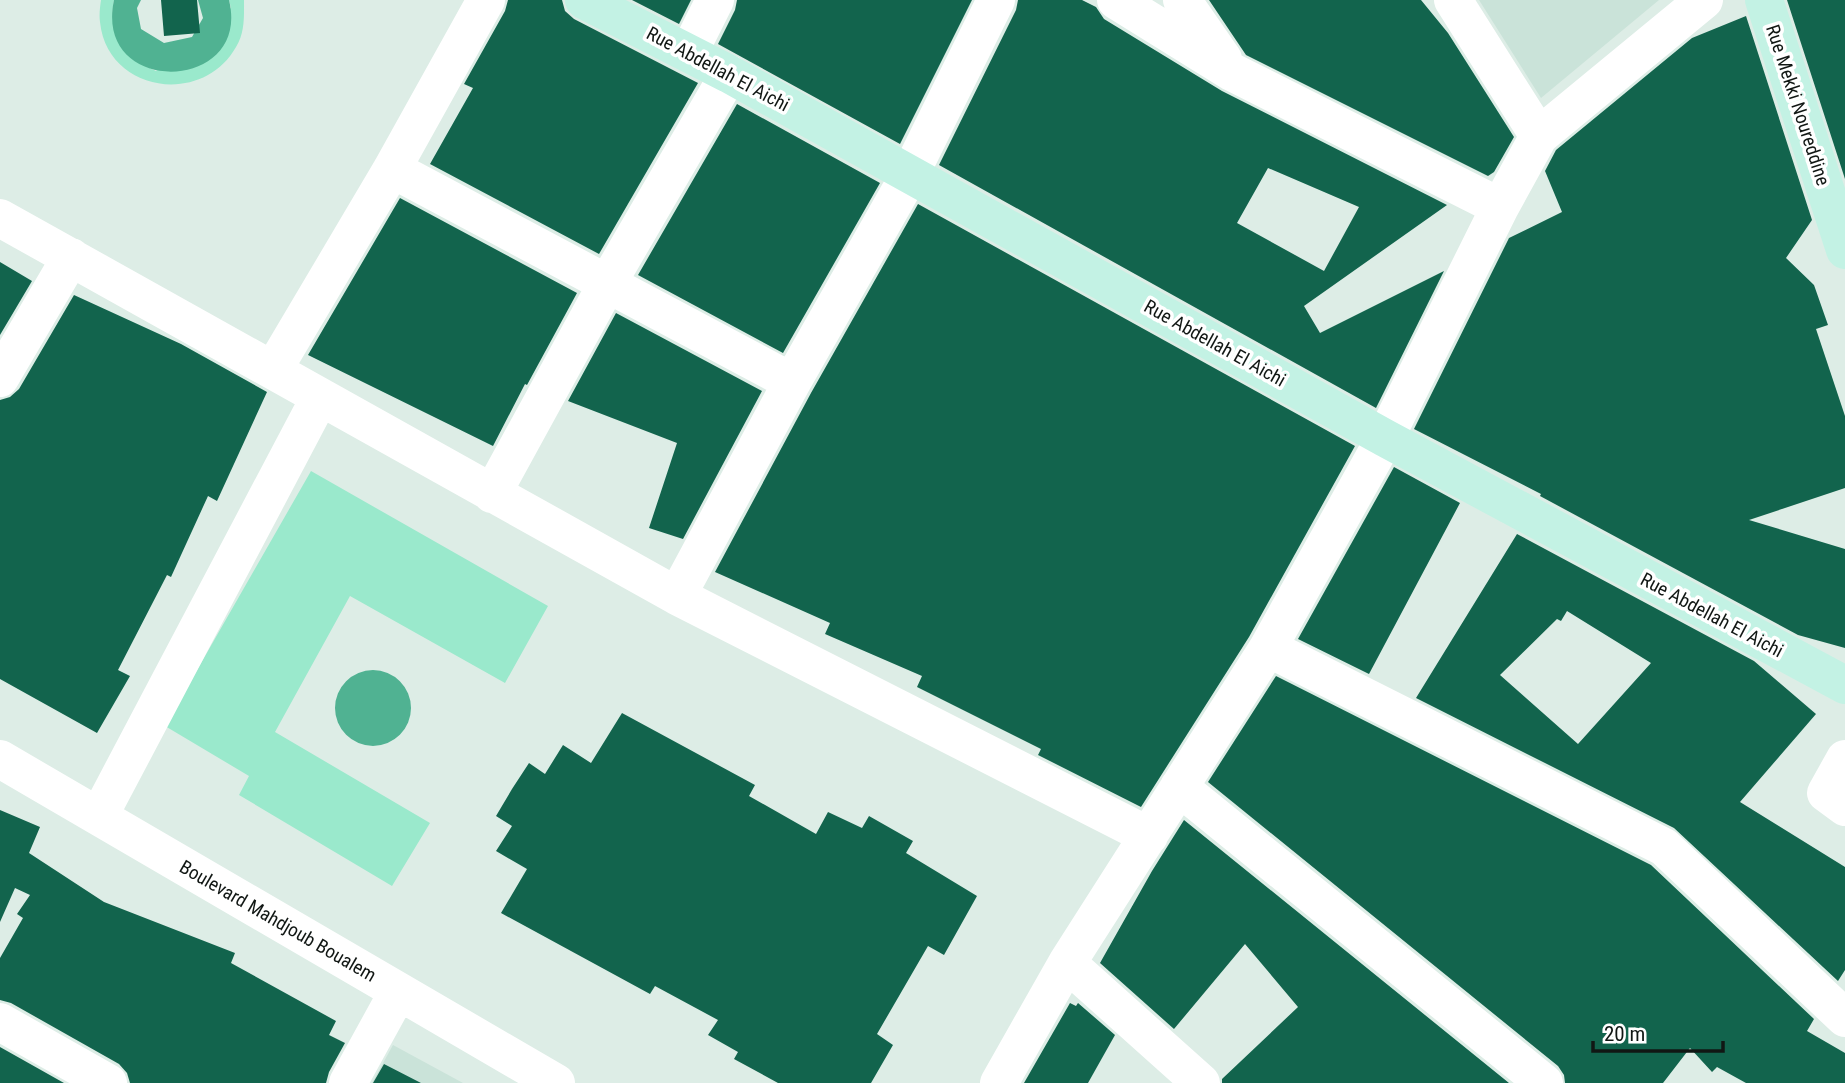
<svg xmlns="http://www.w3.org/2000/svg" width="1845" height="1083" font-family="'Roboto Condensed',sans-serif">
	<style>
		.built { fill: #cae3d9 }
		.green { fill: #9ae9cc }
		.water { fill: #50b292 }
		.building { fill: #12644d; fill-rule: evenodd }
		.lines { fill: none; stroke-linecap: round; stroke-linejoin: round }
		.street { stroke: #fff; stroke-width: 38 }
		.secondary { stroke: #c3f2e4; stroke-width: 38 }
		.labels { text-anchor: middle; dominant-baseline: central; stroke-width: 7; stroke-linejoin: round; paint-order: stroke }
		.street-label { font-size: 19px; fill: #111714; stroke: #fff }
	</style>
	<rect width="100%" height="100%" fill="#ddede6"/>
	<!-- built -->
	<path class="built" d="M1479,0H1659L1541,98Z
		M393,1045L463,1083H372Z"/>
	<!-- green -->
	<path class="green" d="M101,0H114C107,35 126,58 156,71L231,8L229,0H244C244,16 245,33 236,47C202,107 107,92 100,22C99,15 100,7 101,0Z
		M311,471L548,606L505,683L350,596L275,732L430,823L392,886L239,795L249,776L165,726Z"/>
	<!-- water -->
	<path class="water" d="M114,0H141L137,8L141,29L164,43L192,37L203,18L198,0H229C252,93 93,98 114,0Z
		M335 708a38 38 0 1 1 76 0a38 38 0 1 1-76 0Z"/>
	<!-- building -->
	<path class="building" d="M161,0H197L200,33L164,36Z
		M508,0H562L565,11L574,19L698,83L599,254L430,164L473,88L464,84L505,11Z
		M632,0H691L679,24Z
		M737,0H972L900,144L718,44L735,10Z
		M1018,0H1082L1096,7L1104,19L1222,91L1447,205L1304,306L1320,333L1444,271L1376,408L939,165L1016,10ZM1268,168L1359,207L1324,271L1237,223Z
		M1209,0H1421L1448,33L1514,137L1494,172L1488,176L1246,55Z
		M1787,0H1845V179Z
		M1746,16L1812,220L1786,258L1814,285L1828,325L1816,329L1845,416V488L1749,520L1845,549V648L1798,635L1540,496L1541,494L1414,429L1509,238L1562,212L1545,171L1556,150L1692,38Z
		M737,104L880,183L783,353L638,275Z
		M400,198L577,293L527,385L525,384L493,446L308,355Z
		M918,204L1355,446L1249,637L1141,807L1038,755L1041,749L917,687L922,676L825,634L830,623L715,572L811,393Z
		M0,262L32,281L0,335Z
		M74,295L181,344L267,392L217,501L208,496L171,577L167,575L118,670L130,676L97,733L0,679V400L10,397L19,389Z
		M616,313L762,391L683,539L649,528L677,443L568,401Z
		M1394,467L1460,503L1369,674L1298,639Z
		M1517,534L1754,661L1816,714L1740,802L1845,867V970L1838,981L1674,828L1416,698ZM1567,611L1651,663L1578,744L1500,675L1557,619L1561,621Z
		M1276,676L1651,865L1814,1019L1807,1031L1845,1053V1083H1746L1717,1067L1712,1072L1690,1048L1663,1083H1565L1564,1075L1558,1066L1208,782Z
		M622,713L755,785L749,796L816,834L828,812L862,828L869,816L913,841L906,853L977,896L944,955L928,946L877,1034L893,1045L871,1083H778L734,1059L738,1052L708,1035L718,1020L655,986L650,994L501,913L527,869L496,851L512,826L496,816L512,789L529,763L545,774L563,745L591,763Z
		M0,810L40,827L29,853L104,902L235,953L231,963L336,1021L329,1035L345,1043L329,1072L326,1083H130L127,1073L119,1064L11,1003L0,1000V958L23,918L17,914L30,895L15,888L0,922Z
		M1184,820L1509,1083H1222V1079L1298,1007L1245,944L1174,1029L1100,963L1152,871Z
		M1070,1003L1076,1006L1078,1003L1115,1035L1088,1083H1024Z
		M0,1047L64,1083H0Z
		M384,1064L421,1083H373Z"/>
	<g class="lines">
		<!-- street -->
		<path class="street" d="M1116,0L1232,72L1500,207
			M1182,0L1223,59
			M1453,0L1539,136
			M689,52L715,0
			M392,169L792,382
			M0,218L677,596L1149,836
			M273,370L392,169L486,0
			M0,378L71,257
			M492,494L607,284L729,74
			M677,596L792,382L910,174L996,0
			M1268,648L1664,847L1845,1018
			M0,759L556,1083
			M1845,759L1826,793L1845,807
			M1179,787L1544,1083
			M99,816L320,397
			M1067,963L1201,1083
			M0,1022L108,1083
			M348,1083L398,992
			M999,1083L1067,963L1268,648L1385,438L1500,207L1539,136L1704,0"/>
		<!-- secondary -->
		<path class="secondary" d="M584,0L729,74L1385,438L1845,685
			M1764,0L1845,250"/>
	</g>
	<g class="labels">
		<!-- street labels -->
		<g class="street-label">
			<text transform="translate(718 69) rotate(28)">Rue Abdellah El Aichi</text>
			<text transform="translate(1798 105) rotate(72)">Rue Mekki Noureddine</text>
			<text transform="translate(1215 343) rotate(29)">Rue Abdellah El Aichi</text>
			<text transform="translate(1712 615) rotate(28)">Rue Abdellah El Aichi</text>
			<text transform="translate(278 921) rotate(30)">Boulevard Mahdjoub Boualem</text>
		</g>
	</g>
	<!-- scale -->
	<path d="M1593 1041v10h130v-10" fill="none" stroke="#111714" stroke-width="3.5"/>
	<text x="1604" y="1041" font-size="21" fill="#111714" stroke="#ffffff" stroke-width="5" paint-order="stroke">20 m</text>
</svg>
